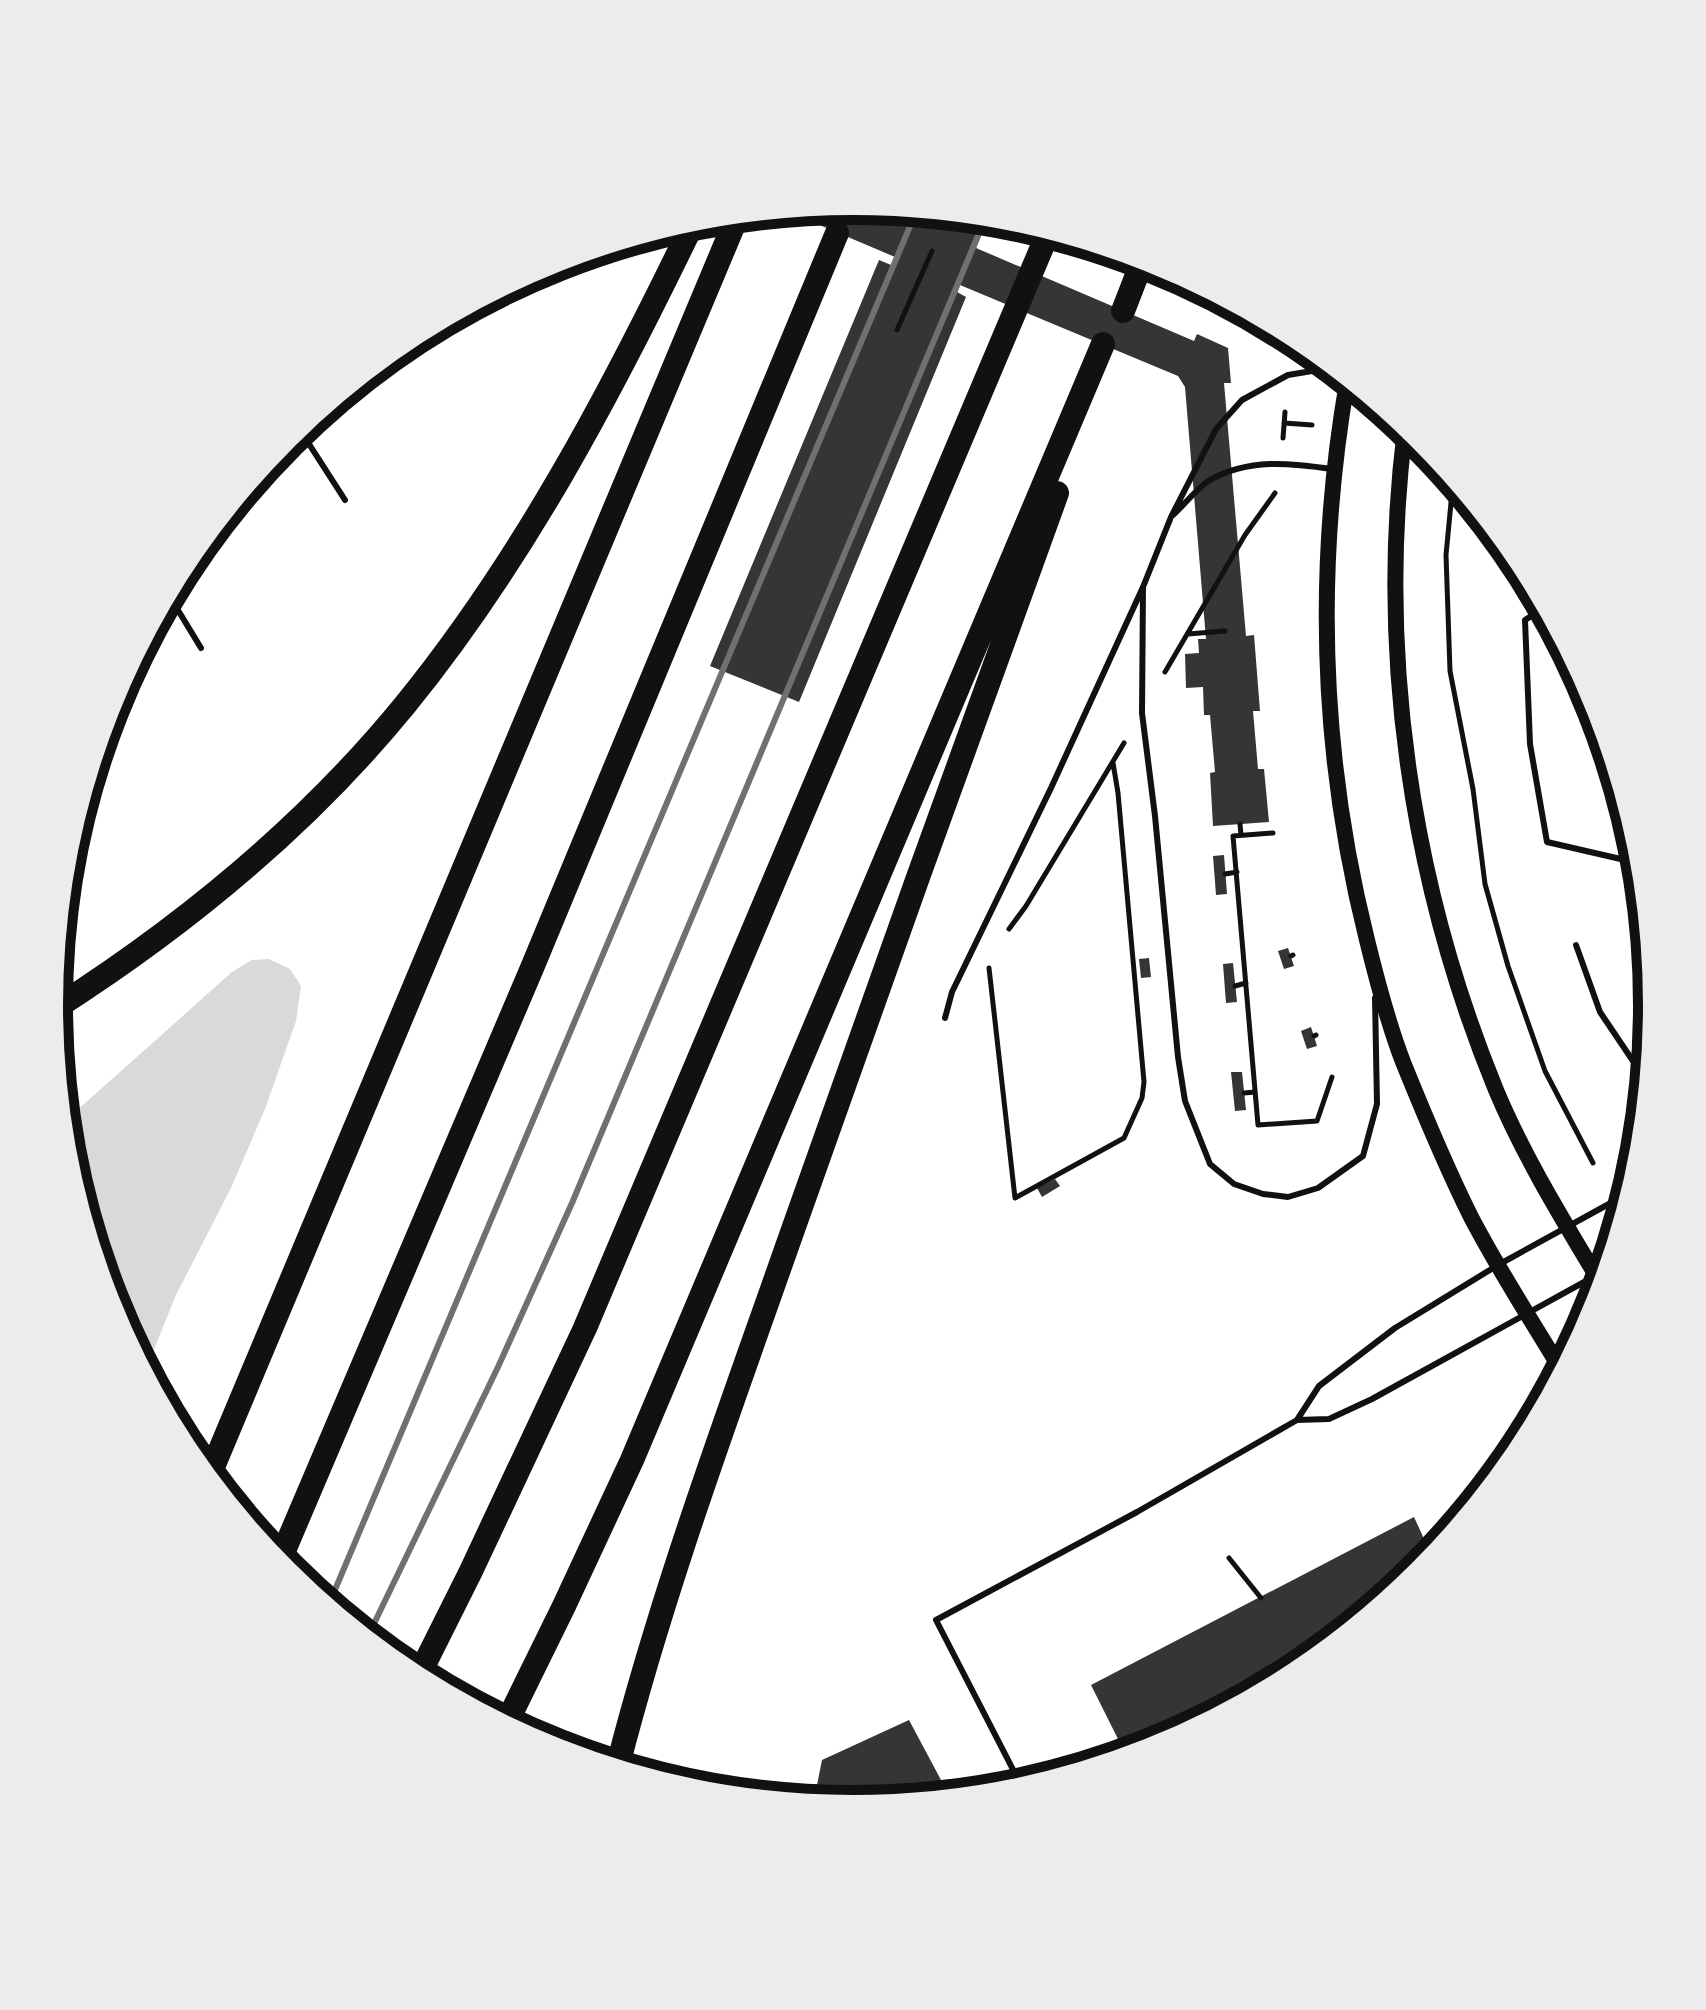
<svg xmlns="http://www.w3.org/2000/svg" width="1706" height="2010" font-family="'PT Sans',sans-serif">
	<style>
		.water { fill: #d9d9d9 }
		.building { fill: #353535 }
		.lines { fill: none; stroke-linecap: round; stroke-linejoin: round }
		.path { stroke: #111; stroke-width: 5 }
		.service { stroke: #111; stroke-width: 6 }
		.secondary { stroke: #111; stroke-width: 16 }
		.motorway { stroke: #111; stroke-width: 24 }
		.rail { stroke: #707070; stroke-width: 6 }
		.rim { fill: none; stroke: #111; stroke-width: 10 }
	</style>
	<rect width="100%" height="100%" fill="#fff"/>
	<!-- water -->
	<path class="water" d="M269,959L290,969L301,986L296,1021L265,1109L231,1188L176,1295L146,1369L115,1310L69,1160L65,1121L232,972L252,960Z"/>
	<!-- building -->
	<path class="building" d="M853,206L883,209L910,220L913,212L988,219L976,248L1194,341L1197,334L1228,348L1231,383H1224L1246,636L1254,635L1260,711H1253L1258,769H1264L1269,822L1213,826L1210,773L1215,772L1210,715H1204L1203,687L1186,688L1185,654L1199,653L1198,639H1206L1185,387L1178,376L960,285L957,292L966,297L799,702L710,666L879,260L891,265L895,257L789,212Z
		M1224,855L1227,894L1216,895L1213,856Z
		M1288,948L1294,966L1284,969L1278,951Z
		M1149,958L1151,977L1141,978L1139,959Z
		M1233,963L1237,1002L1226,1003L1223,964Z
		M1311,1027L1317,1046L1307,1049L1301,1031Z
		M1231,1072H1242L1246,1110L1235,1111Z
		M1055,1179L1060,1186L1042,1197L1037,1188Z
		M1414,1517L1431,1554L1418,1570L1297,1670L1158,1743L1125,1753L1091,1685Z
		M909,1720L949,1795L853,1804L814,1800L822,1760Z"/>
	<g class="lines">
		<!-- path -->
		<path class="path" d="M897,330L932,251
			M1284,423L1312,425
			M1283,438L1285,412
			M1453,482L1446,555L1450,671L1473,789L1485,884L1508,966L1545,1071L1593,1163
			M1188,634L1225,631
			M1165,672L1245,535L1275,493
			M1240,824L1241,835
			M1273,833L1233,836L1258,1125L1317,1121L1332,1077
			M1225,874L1237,872
			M1009,929L1026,906L1124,743
			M1291,956L1293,955
			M989,968L1015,1198L1124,1138L1142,1098L1144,1082L1118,793L1113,763
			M1235,986L1246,983
			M1314,1036L1316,1035
			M1244,1093L1255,1092
			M1229,1558L1261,1598"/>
		<!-- service -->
		<path class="service" d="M300,430L345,500
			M1173,515C1185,504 1197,488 1210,480C1249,458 1290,463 1333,469
			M1143,587L1142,713L1155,816L1178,1057L1185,1101L1210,1164L1234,1184L1263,1194L1288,1197L1318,1188L1363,1156L1377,1104L1375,998
			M170,597L201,648
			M1543,609L1525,620L1530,744L1547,842L1638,863
			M1576,945L1600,1012L1633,1061L1645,1074
			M945,1018L952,992L1051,788L1143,587L1171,517L1216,429L1242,400L1288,375L1330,368
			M1297,1420L1319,1386L1395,1328L1498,1265L1627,1194
			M1021,1785L936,1620L1137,1512L1297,1420L1329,1419L1372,1399L1595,1276"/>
		<!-- secondary -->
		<path class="secondary" d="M1347,382C1315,568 1321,757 1367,940C1377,981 1388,1023 1403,1062C1424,1114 1446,1167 1471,1217C1498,1269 1530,1318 1560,1368
			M1405,429C1377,652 1411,883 1496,1090C1524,1157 1563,1220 1600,1282"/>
		<!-- motorway -->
		<path class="motorway" d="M1123,311L1142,262
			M54,1009C184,926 307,825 405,705C523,560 612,391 693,223
			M210,1474L737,217
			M280,1560L532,968L837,233
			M419,1675L471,1571L585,1328L1048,233
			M507,1722L564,1606L632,1460L1103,344
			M618,1765C664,1586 729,1412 790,1238C878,989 966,741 1057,493"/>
		<!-- rail -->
		<path class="rail" d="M329,1604L916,212
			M368,1636L498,1367L572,1203L985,219"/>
	</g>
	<!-- crop -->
	<path d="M0 0H1706V2010H0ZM68 1005a785 785 0 1 1 1570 0a785 785 0 1 1-1570 0Z" fill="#ececec" fill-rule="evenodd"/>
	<path class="rim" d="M68 1005a785 785 0 1 1 1570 0a785 785 0 1 1-1570 0Z"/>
</svg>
